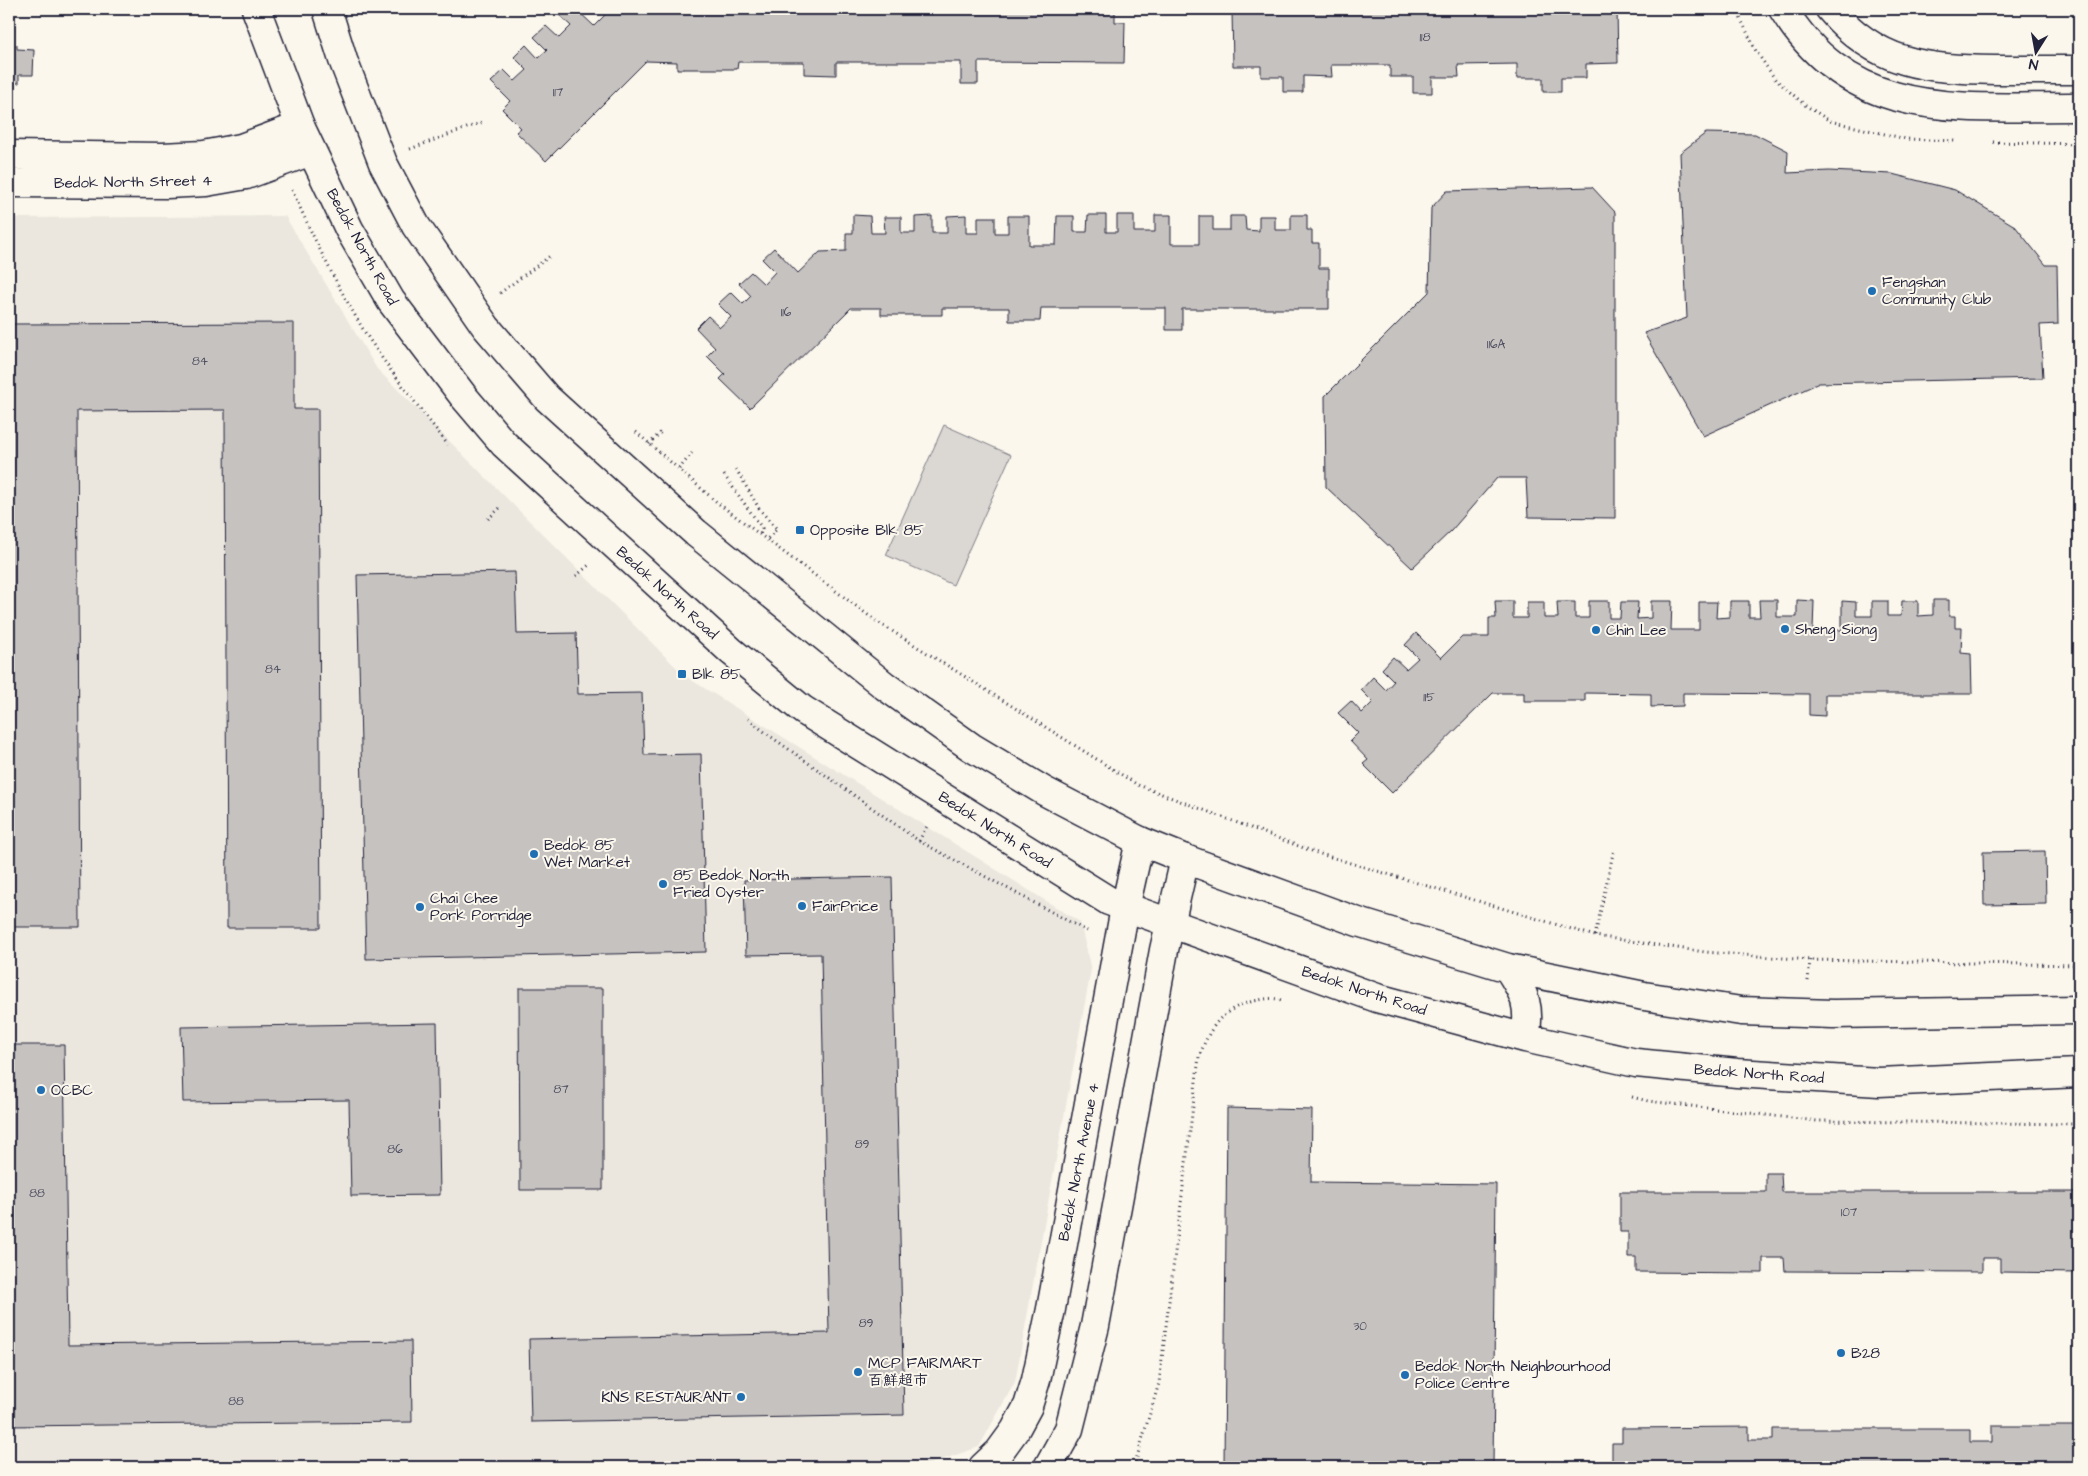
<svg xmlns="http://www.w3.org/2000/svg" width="2088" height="1476" font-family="'Architects Daughter','LXGW WenKai TC',sans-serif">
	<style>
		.built { fill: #ebe7df }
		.pitch { fill: #dbd8d3; stroke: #7e7d87 }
		.building { fill: #c6c2c0; stroke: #22223b }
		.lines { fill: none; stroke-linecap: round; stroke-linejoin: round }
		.minor-casing { stroke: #22223b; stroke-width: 31 }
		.major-casing { stroke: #22223b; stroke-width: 31 }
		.path { stroke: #22223b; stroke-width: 3; stroke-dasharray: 1 4; stroke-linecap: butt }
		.minor { stroke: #fbf7ec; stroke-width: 28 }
		.major { stroke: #fbf7ec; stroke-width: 28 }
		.poi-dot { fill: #1f6fb2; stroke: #fbf7ec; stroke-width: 2 }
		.labels { text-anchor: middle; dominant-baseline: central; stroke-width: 4; stroke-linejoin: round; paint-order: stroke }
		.number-label { font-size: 12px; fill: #4b4a5c }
		.street-label { font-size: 15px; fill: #22223b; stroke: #fbf7ec }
		.poi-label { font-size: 15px; fill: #22223b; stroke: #fbf7ec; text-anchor: start }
	</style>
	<rect width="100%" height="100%" fill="#fbf7ec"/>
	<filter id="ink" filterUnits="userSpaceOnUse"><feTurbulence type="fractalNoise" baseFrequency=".02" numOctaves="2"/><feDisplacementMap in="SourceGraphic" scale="10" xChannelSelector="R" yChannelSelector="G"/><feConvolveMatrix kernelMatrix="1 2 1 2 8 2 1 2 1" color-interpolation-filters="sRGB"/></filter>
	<g filter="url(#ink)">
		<!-- built -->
		<path class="built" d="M285,216L377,369L685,676L1080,922L1091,970L1015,1382L979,1447L921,1467H9V218Z"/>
		<!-- pitch -->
		<path class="pitch" d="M944,425L1011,455L953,585L886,555Z"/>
		<!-- building -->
		<path class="building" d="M561,9H576L594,26L611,9H1115V22H1125L1124,63L978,62V84H961V62H836V75L804,74V62H738L737,69H677V62L646,61L546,161L516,132L521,128L502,109L510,101L491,82L504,70L515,81L527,70L514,57L526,45L538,58L547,50L534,37L546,26L559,38L571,26L557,13Z
			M1251,9H1617L1618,63L1586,64V78H1561V92H1543V78H1517V64L1458,65L1459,77H1432V93H1413V77H1390V65H1331L1332,77L1303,76V92H1283V77H1261V66H1233L1232,10Z
			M9,45H17V49L34,50L33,75H19V83H9Z
			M1706,133L1755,134L1788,151L1787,173L1829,171L1892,174L1955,190L2015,226L2046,265H2057L2058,324L2040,325L2043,378L1819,383L1703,436L1644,333L1687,318L1680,153Z
			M1592,187L1615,212V518L1528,517L1526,478H1497L1451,531L1412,568L1326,487L1325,396L1429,292L1431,208L1447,191Z
			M853,215L870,216L871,233H885L884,217H901V233H915V217L932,216V233H947V216L966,215V233H978V217H995V233H1008V216H1029V245H1056L1057,216H1074V232H1087L1088,215H1106V232H1117V215H1134V232H1155V215H1171V244H1199V216H1213V230H1230V216H1245L1246,230L1259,231V216H1275V230H1291V215H1307V230H1312V243H1319V268H1329V309H1182V330H1166V308H1041L1040,321H1009V308H942V315H881V308H851L750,408L720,379L725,374L707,356L715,348L696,328L708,316L720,327L731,317L718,304L731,292L743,304L751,296L739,283L751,272L764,284L775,272L762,259L774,248L798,273L820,252L846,251V233H853Z
			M294,323V409H318L321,928H227L225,410L77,411L80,927H9V324Z
			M515,572L517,634L576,633L578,694L642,693L644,755L701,754L706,952L366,959L357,575Z
			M1759,600H1777V617H1797V600L1814,601L1813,630H1842V601L1856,602V616H1872V601H1888V616H1901L1902,601H1918V616L1933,615V600H1949V616H1955V628H1962L1961,653L1971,654L1972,694H1825V716L1809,715V694L1683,693V706L1651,707V694L1585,693V701H1524V693H1493L1392,793L1363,764L1368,760L1350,741L1358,733L1338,713L1351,701L1362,713L1373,702L1361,690L1373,677L1386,690L1394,681L1382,669L1393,657L1406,669L1418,658L1405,645L1416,633L1441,658L1462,637H1489V618H1496L1495,601H1513V618H1527V602H1544V618H1558L1557,602H1575V618H1589V601H1609V618H1620L1621,602H1638L1637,619L1651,618V601H1672L1671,630H1699V602H1717L1716,618L1730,617V601H1749V617H1760Z
			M2045,851L2046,904L1984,905L1983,852Z
			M892,877L904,1415L531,1422L529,1339L829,1333L821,954L746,955L744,880Z
			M519,988H603V1190H520Z
			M437,1023L440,1195L351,1196L349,1100L183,1102L181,1027Z
			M9,1045H64L68,1345L411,1341L412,1422L9,1426Z
			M1227,1108L1312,1110L1311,1182L1496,1184L1493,1467H1224Z
			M1766,1173H1781L1782,1192H2079V1273L2000,1272V1258H1982V1272L1785,1271L1784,1258H1763V1273L1636,1272V1257H1628V1232H1620V1192H1766Z
			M1992,1426H2079V1467H1603L1612,1466V1443H1622V1428L1749,1427V1440H1773V1429H1970V1442H1992Z"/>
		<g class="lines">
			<!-- minor casing -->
			<g class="minor-casing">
				<path id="minor" d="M1783,9C1853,124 1963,106 2079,107
					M1830,9C1877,65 1926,69 1995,70C2023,70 2051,70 2079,70
					M9,155L162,157L204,155L241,148L300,126
					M9,183L167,184L206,182L246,175L311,151
					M983,1467L999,1452L1015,1430L1028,1406L1036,1380L1051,1309L1125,908L1140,841
					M1048,1467L1069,1429L1095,1326L1164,950L1185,859"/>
			</g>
			<!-- major casing -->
			<g class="major-casing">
				<path id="major" d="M256,9L300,126L349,229L391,301L464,397L504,444L731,651L803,710L1109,901L1377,998L1525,1038L1636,1063L1737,1073L1879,1082L2079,1073
					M327,9L343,60L383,163L416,226L486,327L547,398L696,533L885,686L971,747L1044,791L1140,841L1185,859L1358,922L1508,968L1644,996L1741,1011L1833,1014L2079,1010
					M1508,968C1525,994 1531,1007 1525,1038"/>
			</g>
			<!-- path -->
			<path class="path" d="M1736,9L1756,51L1775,79L1805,105L1830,121L1906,139L1955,141
				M1993,142L2079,144
				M410,149L483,122
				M292,190C314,239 338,288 366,334C391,373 420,408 448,445
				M500,293L550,256
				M636,432L719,504L876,621L1138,785L1317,853L1595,936L1705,952L1810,960L2079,965
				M649,444L661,432
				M679,469L692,453
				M736,469L760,510L777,529L767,539
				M724,475L762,528L760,535
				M488,519L502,506
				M576,576L590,564
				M748,719L770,736L919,841L1087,931
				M919,841L928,824
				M1595,936L1614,849
				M1808,981L1810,960
				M1632,1097L1648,1101L1817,1121L2079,1124
				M1134,1467L1159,1383L1199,1057C1210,1027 1221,1009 1254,1001C1264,999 1271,997 1281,1000"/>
			<!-- minor -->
			<use href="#minor" class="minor"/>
			<!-- major -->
			<use href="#major" class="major"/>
		</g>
	</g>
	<!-- markers -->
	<g class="poi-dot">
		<circle cx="1872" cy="291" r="5"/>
		<rect x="795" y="525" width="10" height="10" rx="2.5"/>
		<circle cx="1785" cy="629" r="5"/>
		<circle cx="1596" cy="630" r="5"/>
		<rect x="677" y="669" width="10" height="10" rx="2.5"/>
		<circle cx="534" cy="854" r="5"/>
		<circle cx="663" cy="884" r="5"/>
		<circle cx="802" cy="906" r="5"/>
		<circle cx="420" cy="907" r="5"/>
		<circle cx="41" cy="1090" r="5"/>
		<circle cx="1841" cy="1353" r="5"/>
		<circle cx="858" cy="1372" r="5"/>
		<circle cx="1405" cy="1375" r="5"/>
		<circle cx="741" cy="1397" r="5"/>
	</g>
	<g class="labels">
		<!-- number labels -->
		<g class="number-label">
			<text x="1425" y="37">118</text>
			<text x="558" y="92">117</text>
			<text x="786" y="312">116</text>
			<text x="1496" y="344">116A</text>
			<text x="200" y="361">84</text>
			<text x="273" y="669">84</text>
			<text x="1429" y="697">115</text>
			<text x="561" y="1089">87</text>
			<text x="862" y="1144">89</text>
			<text x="395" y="1149">86</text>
			<text x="37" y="1193">88</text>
			<text x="1849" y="1212">107</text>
			<text x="866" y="1323">89</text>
			<text x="1360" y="1326">30</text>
			<text x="236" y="1401">88</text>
		</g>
		<!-- street labels -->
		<g class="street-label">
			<text transform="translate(133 182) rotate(-1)">Bedok North Street 4</text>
			<text transform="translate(362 247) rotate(61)">Bedok North Road</text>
			<text transform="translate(667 593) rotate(42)">Bedok North Road</text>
			<text transform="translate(995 830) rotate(32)">Bedok North Road</text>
			<text transform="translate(1364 991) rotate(18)">Bedok North Road</text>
			<text transform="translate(1759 1074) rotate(4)">Bedok North Road</text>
			<text transform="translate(1079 1162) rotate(-79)">Bedok North Avenue 4</text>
		</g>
		<!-- poi labels -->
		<g class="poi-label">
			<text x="1882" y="282">Fengshan<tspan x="1882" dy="17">Community Club</tspan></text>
			<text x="810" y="530">Opposite Blk 85</text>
			<text x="1795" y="629">Sheng Siong</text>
			<text x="1606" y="630">Chin Lee</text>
			<text x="692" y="674">Blk 85</text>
			<text x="544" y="845">Bedok 85<tspan x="544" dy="17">Wet Market</tspan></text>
			<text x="673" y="875">85 Bedok North<tspan x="673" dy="17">Fried Oyster</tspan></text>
			<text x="430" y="898">Chai Chee<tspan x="430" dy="17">Pork Porridge</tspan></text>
			<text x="812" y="906">FairPrice</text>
			<text x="51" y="1090">OCBC</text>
			<text x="1851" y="1353">B28</text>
			<text x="868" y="1363">MCP FAIRMART<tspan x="868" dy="17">百鮮超市</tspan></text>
			<text x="1415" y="1366">Bedok North Neighbourhood<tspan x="1415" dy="17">Police Centre</tspan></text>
			<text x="731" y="1397" text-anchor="end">KNS RESTAURANT</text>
		</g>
	</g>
	<!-- margin -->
	<rect width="2088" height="1476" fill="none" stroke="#fbf7ec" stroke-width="30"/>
	<rect x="15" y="15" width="2058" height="1446" fill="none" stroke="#22223b" stroke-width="2" filter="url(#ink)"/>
	<!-- north arrow -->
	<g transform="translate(2036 52) rotate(191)" stroke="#fbf7ec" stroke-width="4" paint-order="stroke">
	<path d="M0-4L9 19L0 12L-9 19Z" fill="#22223b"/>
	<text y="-8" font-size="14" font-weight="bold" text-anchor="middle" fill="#22223b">N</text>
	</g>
</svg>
